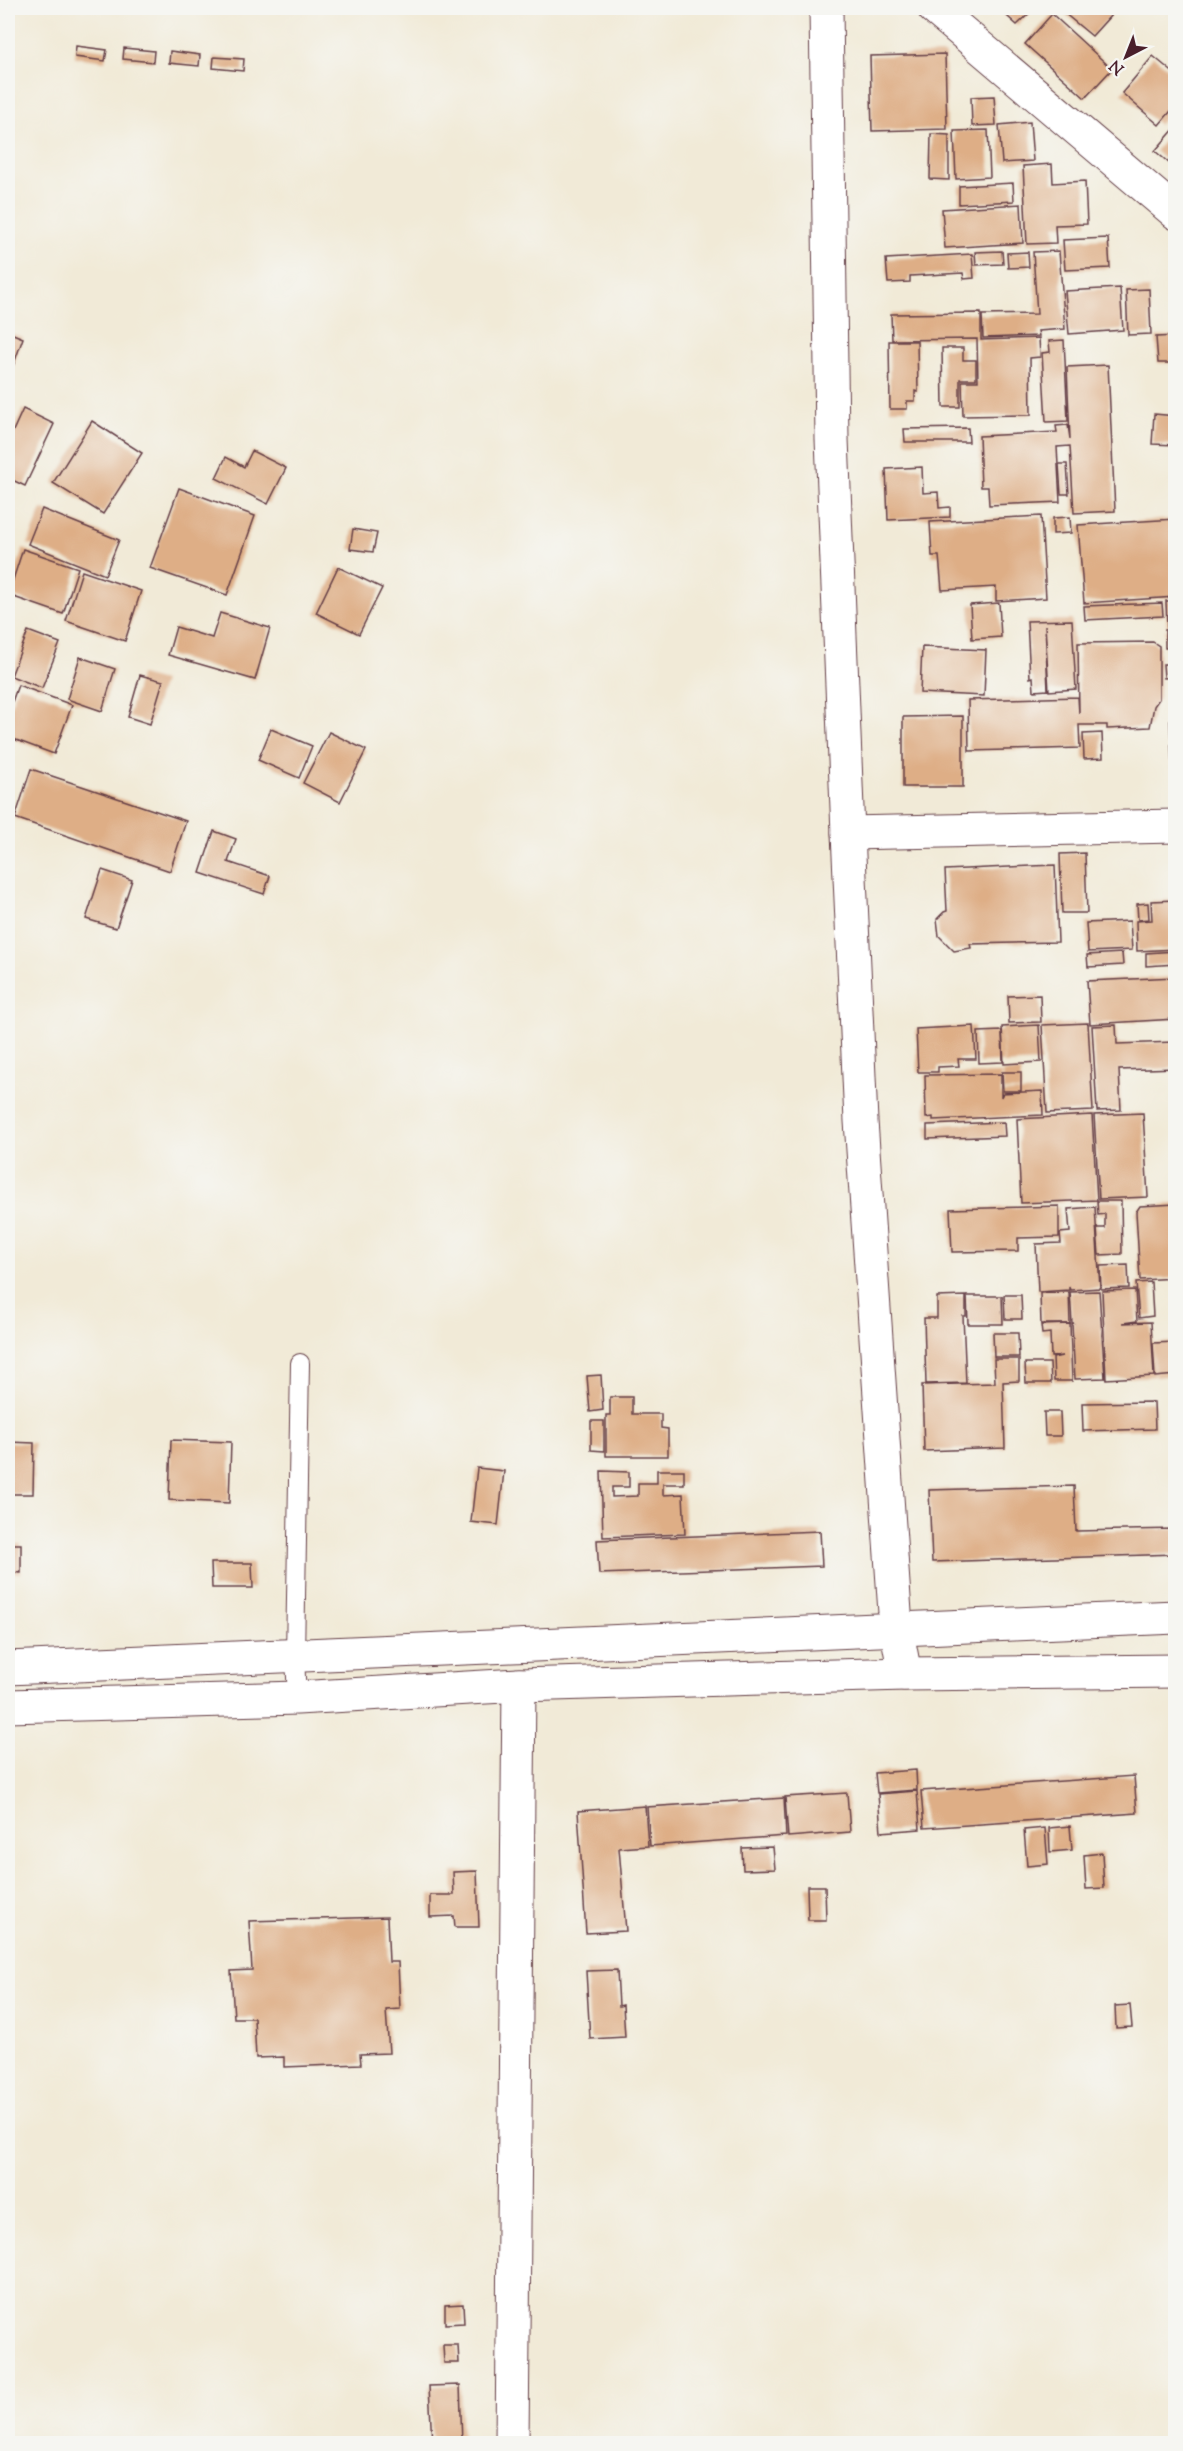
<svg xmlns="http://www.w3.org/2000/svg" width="1183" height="2451" font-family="'Sorts Mill Goudy',serif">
<rect width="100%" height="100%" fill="#f6f6f2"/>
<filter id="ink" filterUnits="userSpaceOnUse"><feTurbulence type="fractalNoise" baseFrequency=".0167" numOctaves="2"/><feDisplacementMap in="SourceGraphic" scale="12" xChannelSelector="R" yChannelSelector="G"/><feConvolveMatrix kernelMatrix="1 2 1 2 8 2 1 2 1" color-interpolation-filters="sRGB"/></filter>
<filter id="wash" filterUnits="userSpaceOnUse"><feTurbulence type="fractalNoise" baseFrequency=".008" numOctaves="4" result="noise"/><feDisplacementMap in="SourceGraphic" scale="24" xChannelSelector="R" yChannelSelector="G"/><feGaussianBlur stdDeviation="1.35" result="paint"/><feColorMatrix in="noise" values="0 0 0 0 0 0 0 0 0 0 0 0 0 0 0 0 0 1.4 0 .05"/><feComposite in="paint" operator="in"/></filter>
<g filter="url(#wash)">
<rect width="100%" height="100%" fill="#f1ead7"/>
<g id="blocks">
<g fill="#deae86">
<polygon points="998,8 1035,8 1017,25"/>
<polygon points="1058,8 1102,8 1111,15 1092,36"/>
<polygon points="1052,14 1112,69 1085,98 1025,44"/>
<polygon points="76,46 107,50 105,61 75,57"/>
<polygon points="124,48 154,51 153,62 123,59"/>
<polygon points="170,51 200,55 199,66 169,63"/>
<polygon points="945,54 947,129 872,131 870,56"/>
<polygon points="1153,56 1176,75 1176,105 1159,125 1122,93"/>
<polygon points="214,57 244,59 243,71 213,68"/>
<polygon points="994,96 996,125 972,126 971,97"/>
<polygon points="1030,122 1033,161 1002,163 999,125"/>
<polygon points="1176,127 1176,169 1155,151"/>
<polygon points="988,130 990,177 956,179 954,131"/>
<polygon points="931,134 949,135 949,180 930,179"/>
<polygon points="1052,164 1053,183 1085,181 1087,224 1055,225 1056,243 1027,244 1023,166"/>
<polygon points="1013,183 1014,201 959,204 959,186"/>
<polygon points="1021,204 1023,243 945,248 942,209"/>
<polygon points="1108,238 1110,268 1065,270 1063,240"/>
<polygon points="1002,251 1003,264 976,265 975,252"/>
<polygon points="1059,251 1065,329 1038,331 1039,336 983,338 982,315 1037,314 1033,252"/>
<polygon points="1028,252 1029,267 1008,268 1007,253"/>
<polygon points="972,254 974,278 964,279 963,273 910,276 910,282 888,283 886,259"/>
<polygon points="1120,288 1123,330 1069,334 1065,291"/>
<polygon points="1149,289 1151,334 1128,335 1126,290"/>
<polygon points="981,313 981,340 1039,338 1040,357 1030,358 1031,415 963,416 962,381 978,381 977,339 892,340 891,314"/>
<polygon points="8,332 23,338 12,369 8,368"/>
<polygon points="1176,336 1176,363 1158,363 1156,337"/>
<polygon points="1064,340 1068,421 1046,422 1042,353 1050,352 1049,341"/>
<polygon points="889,341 917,341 918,392 915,391 915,401 907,401 907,409 890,409"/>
<polygon points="942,348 963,348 963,360 976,360 976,379 960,379 960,407 943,407"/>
<polygon points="1108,365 1115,511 1074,513 1070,446 1057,447 1060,502 989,505 988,487 981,487 979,436 1057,432 1056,426 1068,425 1070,439 1067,367"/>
<polygon points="23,409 54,424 25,486 8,478 8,442"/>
<polygon points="1154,414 1176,416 1176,445 1152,444"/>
<polygon points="92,421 142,453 103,514 53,483"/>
<polygon points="968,428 969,442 905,442 904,429"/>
<polygon points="252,451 286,468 268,504 216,478 226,457 244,467"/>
<polygon points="1059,464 1067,464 1069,494 1061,494"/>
<polygon points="922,467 923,493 938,492 939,508 950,507 950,517 888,520 886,469"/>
<polygon points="179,488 255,516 227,595 150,568"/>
<polygon points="42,509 119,540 105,575 28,544"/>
<polygon points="1041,516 1046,598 996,601 996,587 942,590 939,556 932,556 930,522"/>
<polygon points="1070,517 1071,533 1053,534 1053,518"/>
<polygon points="1176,519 1176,597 1084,603 1078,525"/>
<polygon points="353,529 377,533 373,552 350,549"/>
<polygon points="23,549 78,568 63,614 8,595"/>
<polygon points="338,567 382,588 359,634 316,613"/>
<polygon points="82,571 141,591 125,641 66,621"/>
<polygon points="1166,601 1176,601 1176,626 1167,627"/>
<polygon points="999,603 1001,637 972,639 970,605"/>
<polygon points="1162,603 1163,616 1085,620 1084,606"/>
<polygon points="220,613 270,628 255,680 168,655 176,627 212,638"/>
<polygon points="1072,620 1076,689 1049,691 1045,625 1048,690 1034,691 1033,677 1030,678 1027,621"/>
<polygon points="1176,629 1176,648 1165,648 1165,630"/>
<polygon points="28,631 60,643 42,688 11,676"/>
<polygon points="1153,642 1159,646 1159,699 1154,706 1150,727 1107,729 1107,725 1079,725 1080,748 969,751 968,700 1078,697 1079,714 1078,643"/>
<polygon points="922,647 986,650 984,696 920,693"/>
<polygon points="80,657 115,669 102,711 67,699"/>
<polygon points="1163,664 1175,664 1176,677 1164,678"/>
<polygon points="140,675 163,681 150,724 128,717"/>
<polygon points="18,685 72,705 54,754 8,737 8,713"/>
<polygon points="963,716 963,787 903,787 903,717"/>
<polygon points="1170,721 1176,721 1176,769 1172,769"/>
<polygon points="271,729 312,746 299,778 258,760"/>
<polygon points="329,732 366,750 340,802 303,783"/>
<polygon points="1102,733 1103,758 1084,759 1083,734"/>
<polygon points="31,769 186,821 170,871 15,818"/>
<polygon points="214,831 236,839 228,862 270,876 264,894 200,873"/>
<polygon points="1085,853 1087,913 1062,913 1060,854"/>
<polygon points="1055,865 1058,942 970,944 971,948 954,951 939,936 937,919 944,912 947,911 945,870"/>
<polygon points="102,870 132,880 116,928 86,919"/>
<polygon points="1176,900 1176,949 1137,951 1136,921 1152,920 1151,901"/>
<polygon points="1148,903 1149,919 1138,920 1137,904"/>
<polygon points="1130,921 1132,950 1088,952 1086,923"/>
<polygon points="1176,951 1176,964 1146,966 1146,953"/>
<polygon points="1122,953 1123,965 1088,967 1087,955"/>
<polygon points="1176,977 1176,1019 1090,1024 1087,981"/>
<polygon points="1040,995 1041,1022 1009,1023 1008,996"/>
<polygon points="1088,1023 1093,1111 1047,1113 1042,1025"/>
<polygon points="1039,1025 1041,1062 1004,1064 1002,1027"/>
<polygon points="1116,1025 1117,1044 1175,1042 1176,1068 1119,1070 1121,1110 1097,1111 1092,1026"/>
<polygon points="974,1026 976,1059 958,1059 959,1066 938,1067 938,1072 918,1072 916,1029"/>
<polygon points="1002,1031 1003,1062 979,1063 978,1032"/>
<polygon points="1002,1072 1021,1072 1021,1091 1003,1091"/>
<polygon points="1001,1074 1001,1097 1003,1093 1042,1091 1043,1115 933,1120 933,1117 926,1118 925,1075"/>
<polygon points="1143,1113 1148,1197 1099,1199 1094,1115"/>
<polygon points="1092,1115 1097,1200 1021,1203 1017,1119"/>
<polygon points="1004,1122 1005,1136 927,1139 927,1125"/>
<polygon points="1097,1201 1121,1201 1122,1254 1099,1255 1097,1228 1105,1228 1105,1214 1098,1215"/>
<polygon points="1176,1204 1176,1278 1140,1280 1136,1212 1140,1206"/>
<polygon points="1059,1206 1059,1237 1018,1238 1018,1251 952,1252 950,1209"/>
<polygon points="1095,1207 1100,1288 1070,1290 1069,1287 1069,1290 1038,1292 1036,1244 1061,1243 1060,1233 1070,1232 1068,1209"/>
<polygon points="1128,1265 1129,1288 1101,1289 1100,1266"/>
<polygon points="1151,1282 1153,1316 1139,1318 1136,1283"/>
<polygon points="1135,1290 1137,1321 1123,1323 1151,1322 1154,1376 1106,1379 1102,1291"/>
<polygon points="1099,1291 1105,1378 1075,1379 1072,1324 1074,1323 1072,1323 1070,1292"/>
<polygon points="1069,1292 1070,1324 1041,1324 1040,1293"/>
<polygon points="1004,1295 1021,1295 1022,1319 1005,1319"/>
<polygon points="966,1296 966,1316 963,1316 966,1383 926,1384 924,1318 937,1318 937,1297"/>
<polygon points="967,1296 1002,1296 1003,1324 968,1324"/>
<polygon points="1070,1324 1072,1381 1054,1381 1053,1358 1062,1356 1051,1357 1050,1333 1042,1334 1041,1325"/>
<polygon points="993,1333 1018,1333 1019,1357 994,1357"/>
<polygon points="1176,1342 1176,1375 1155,1377 1153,1343"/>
<polygon points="994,1359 1019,1359 1019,1381 1003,1382 1005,1448 924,1451 922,1385 995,1383"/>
<polygon points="1025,1363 1050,1363 1051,1383 1026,1383"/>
<polygon points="601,1375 603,1410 590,1412 587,1376"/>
<polygon points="610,1397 632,1397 632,1414 661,1414 661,1428 668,1429 668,1456 606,1456 606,1415 610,1415"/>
<polygon points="1154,1402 1155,1429 1083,1431 1082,1403"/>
<polygon points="1044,1412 1060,1412 1061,1436 1045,1436"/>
<polygon points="591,1421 604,1421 604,1451 591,1450"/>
<polygon points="171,1440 231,1442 229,1503 169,1500"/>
<polygon points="8,1442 34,1443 33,1494 8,1494"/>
<polygon points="477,1468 504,1471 498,1525 471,1522"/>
<polygon points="657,1470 684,1470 684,1484 663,1484 663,1495 683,1494 685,1534 603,1537 601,1471 629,1472 629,1487 612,1487 612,1497 638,1496 638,1483 657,1483"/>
<polygon points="1074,1486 1076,1531 1176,1529 1176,1554 932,1562 929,1490"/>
<polygon points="820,1531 822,1566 599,1574 597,1540"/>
<polygon points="8,1544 21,1544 21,1573 8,1572"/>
<polygon points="211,1563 252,1563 253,1588 212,1588"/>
<polygon points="916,1770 917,1790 877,1793 875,1773"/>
<polygon points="1134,1776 1137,1813 924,1828 921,1791"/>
<polygon points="917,1791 920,1829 881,1832 878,1794"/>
<polygon points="847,1793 850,1832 788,1837 785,1797"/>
<polygon points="784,1798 786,1836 650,1846 647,1807"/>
<polygon points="645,1806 648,1846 619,1848 626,1931 586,1933 578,1811"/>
<polygon points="1070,1826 1072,1850 1050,1852 1049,1828"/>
<polygon points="1045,1828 1048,1864 1027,1866 1024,1830"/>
<polygon points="773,1847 775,1869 743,1870 742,1848"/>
<polygon points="1102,1853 1104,1888 1086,1889 1084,1855"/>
<polygon points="477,1871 479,1927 455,1927 454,1916 430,1917 430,1895 454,1895 453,1872"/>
<polygon points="807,1886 825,1886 826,1920 808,1920"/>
<polygon points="387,1917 389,1962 398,1962 400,2009 386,2010 389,2053 360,2054 361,2064 284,2067 284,2057 256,2058 254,2018 234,2018 231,1971 252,1970 249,1921"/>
<polygon points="617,1970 619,2006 623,2005 625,2037 590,2039 586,1971"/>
<polygon points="1130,2005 1132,2027 1116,2028 1115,2006"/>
<polygon points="463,2304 464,2323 445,2324 445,2305"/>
<polygon points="443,2345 458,2345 459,2363 444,2363"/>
<polygon points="460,2385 462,2444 432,2444 429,2386"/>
</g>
</g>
</g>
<g filter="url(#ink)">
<use href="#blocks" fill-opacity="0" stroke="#633d45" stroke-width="1.5"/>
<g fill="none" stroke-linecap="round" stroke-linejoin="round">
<g stroke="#633d45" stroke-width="20">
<polyline id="service" points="297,1698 295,1657 300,1363"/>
</g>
<g stroke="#633d45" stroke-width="35">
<g id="minor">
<polyline points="826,8 832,439 848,833 861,1121 896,1627 905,1674"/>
<polyline points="934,8 1176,213"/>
<polyline points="848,833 1176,826"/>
<polyline points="512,2444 519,1685"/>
</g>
</g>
<g stroke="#633d45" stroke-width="35">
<g id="primary">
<path d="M8,1668C397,1653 786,1631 1176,1617"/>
<polyline points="8,1706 297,1698 519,1685 905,1674 1176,1671"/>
</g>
</g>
<use href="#service" stroke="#fff" stroke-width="18"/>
<use href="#minor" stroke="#fff" stroke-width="33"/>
<use href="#primary" stroke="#fff" stroke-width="33"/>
</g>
</g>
<rect width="1183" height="2451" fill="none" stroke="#f6f6f2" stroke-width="30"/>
<g transform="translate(1126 57) rotate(222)" stroke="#f6f6f2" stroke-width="4.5" paint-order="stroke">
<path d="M0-4.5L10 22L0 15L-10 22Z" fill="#4a1f2b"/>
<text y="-9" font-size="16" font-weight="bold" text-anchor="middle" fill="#4a1f2b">N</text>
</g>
</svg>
